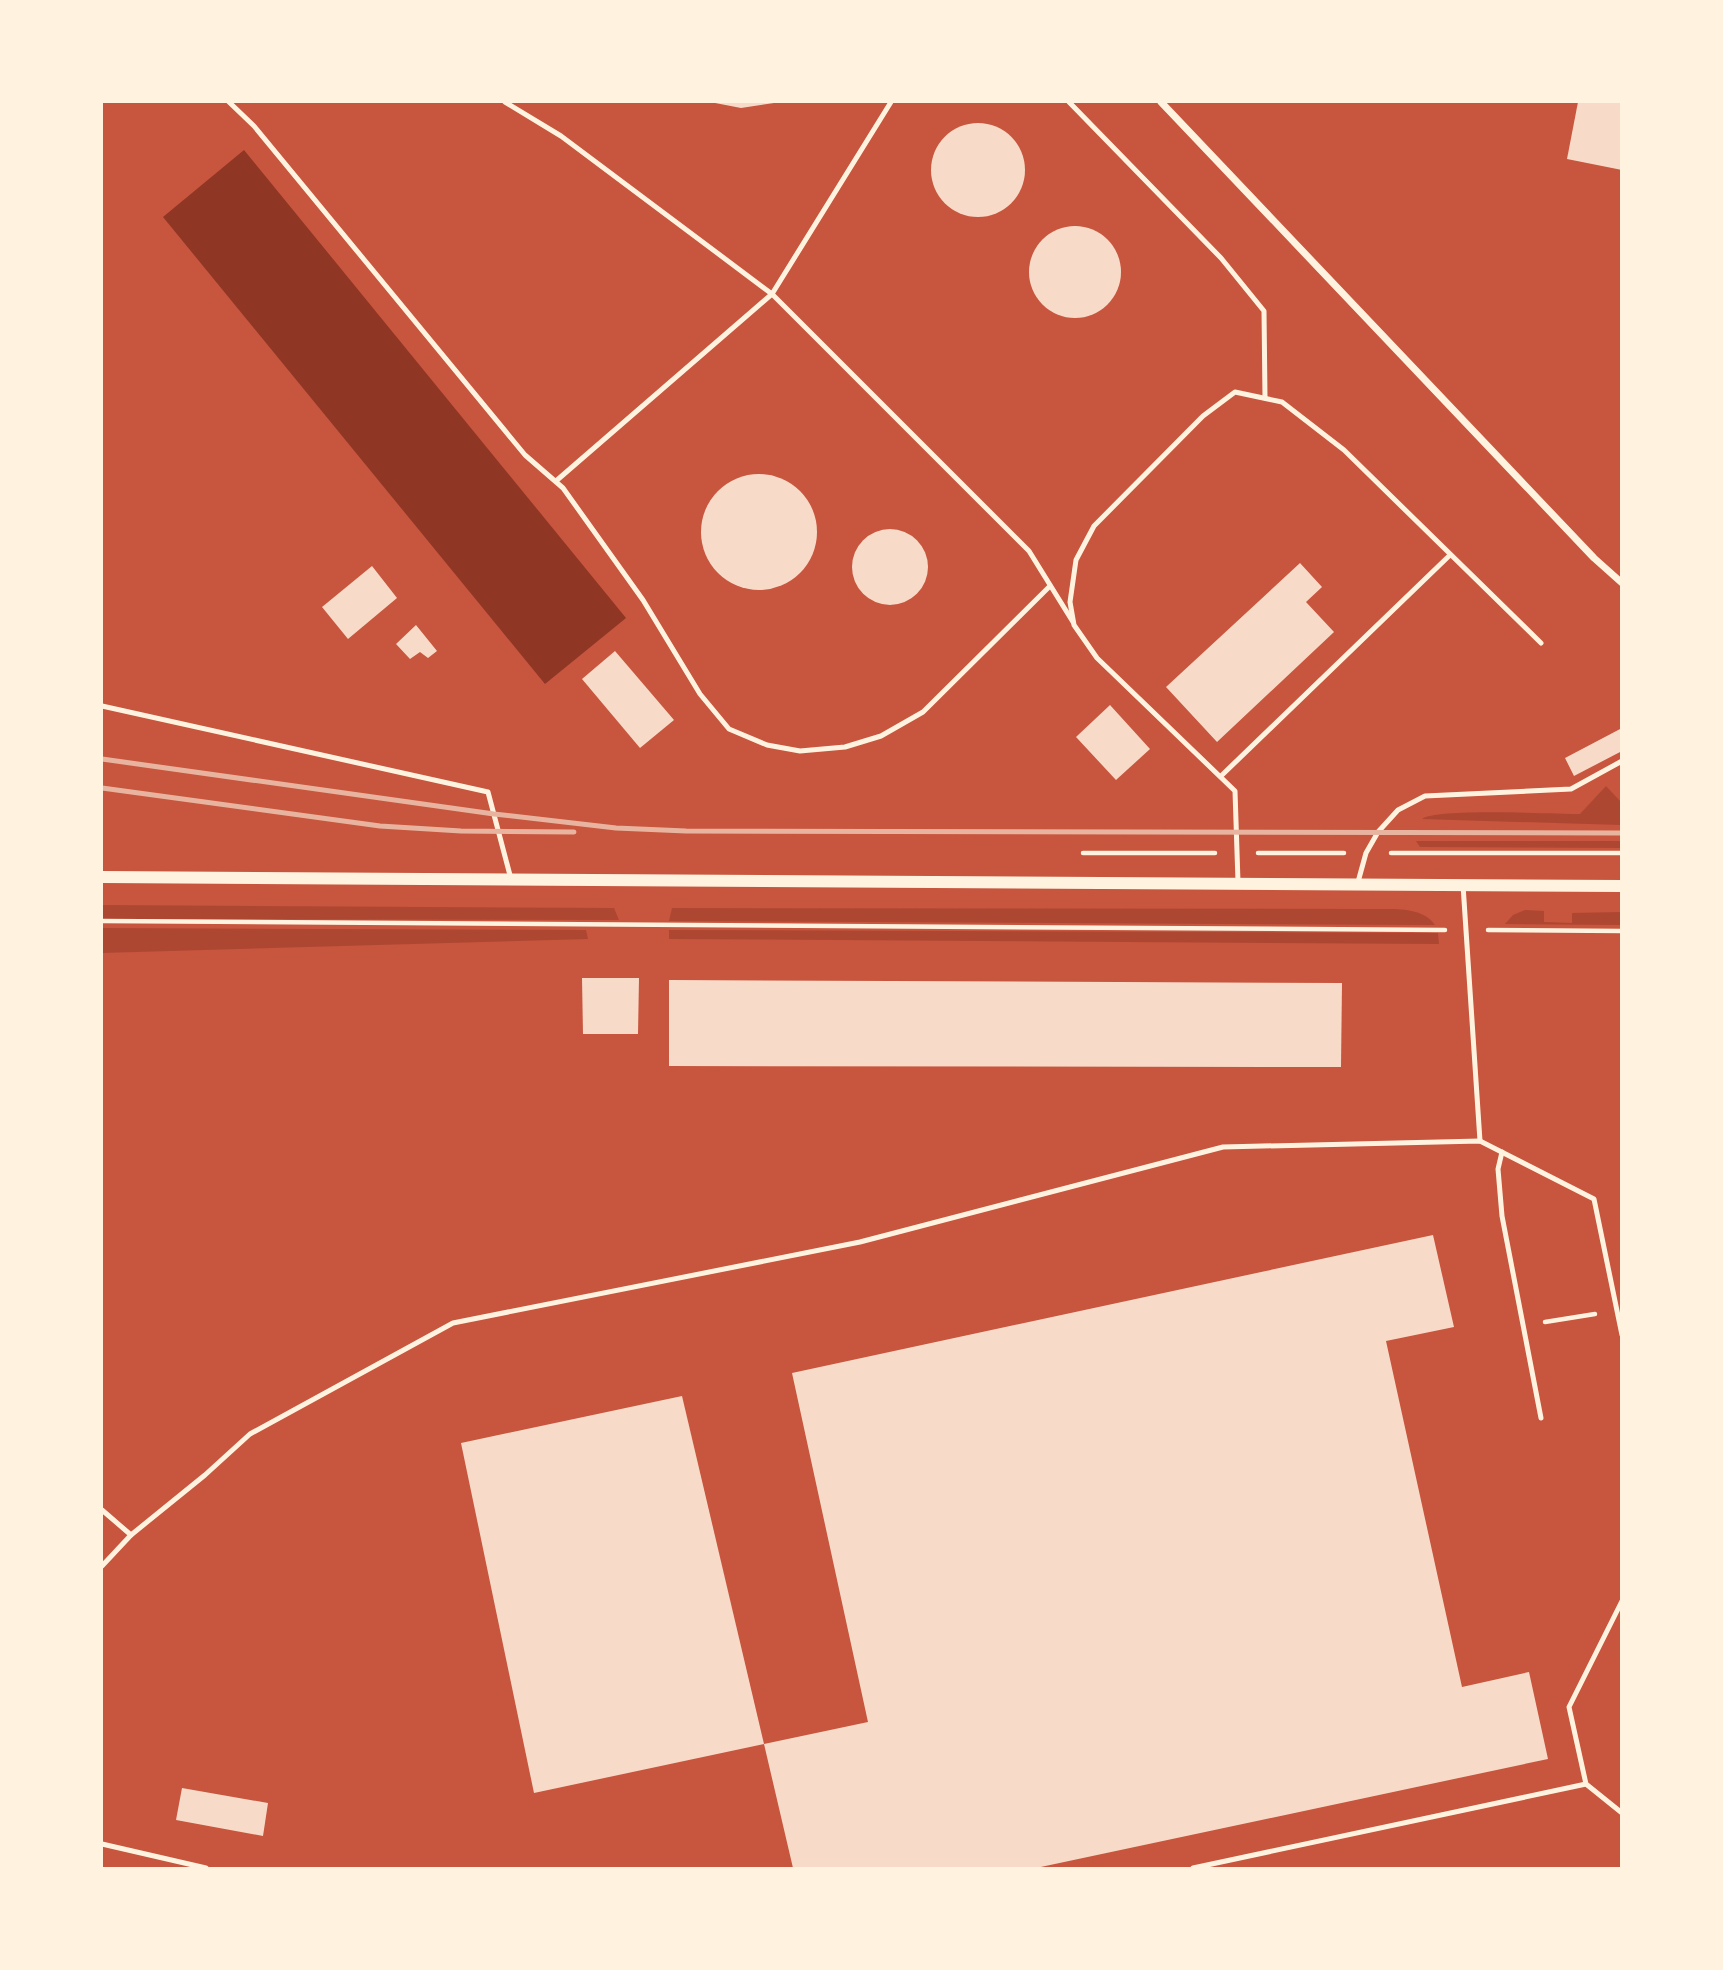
<svg xmlns="http://www.w3.org/2000/svg" width="1723" height="1970" font-family="Jost,sans-serif">
<rect width="100%" height="100%" fill="#c8553d"/>
<g fill="#ae4732">
<path d="M1606,786L1620,801H1621V825L1422,819C1437,808 1554,814 1580,814Z"/>
<polygon points="1416,841 1621,841 1622,848 1420,847"/>
<polygon points="102,905 614,908 619,920 102,919"/>
<path d="M672,908L1363,909C1385,910 1421,904 1435,925L669,921Z"/>
<polygon points="1525,910 1544,911 1544,922 1572,923 1572,913 1621,912 1621,925 1505,924 1513,915"/>
<polygon points="102,928 586,930 588,939 102,953"/>
<polygon points="669,930 1438,933 1439,944 669,939"/>
</g>
<polygon fill="#8f3625" points="244,150 626,618 545,684 163,217"/>
<g fill="#f7dbc8">
<polygon points="710,102 774,102 774,103 741,108"/>
<polygon points="1578,102 1622,102 1622,170 1567,159"/>
<circle cx="978" cy="170" r="47"/>
<circle cx="1075" cy="272" r="46"/>
<circle cx="759" cy="532" r="58"/>
<circle cx="890" cy="567" r="38"/>
<polygon points="1300,563 1322,587 1306,602 1334,632 1217,742 1166,687"/>
<polygon points="372,566 397,598 348,639 322,607"/>
<polygon points="416,625 437,651 428,658 420,652 410,659 396,644"/>
<polygon points="615,651 674,720 640,748 582,679"/>
<polygon points="1110,705 1150,749 1116,780 1076,737"/>
<polygon points="1622,728 1622,751 1574,776 1565,758"/>
<polygon points="582,978 639,978 638,1034 583,1034"/>
<polygon points="669,980 1342,983 1341,1067 669,1066"/>
<polygon points="1433,1235 1454,1327 1386,1341 1462,1687 1529,1672 1548,1759 1036,1868 793,1868 764,1744 868,1722 792,1373"/>
<polygon points="682,1396 764,1744 534,1793 461,1443"/>
<polygon points="182,1788 268,1803 263,1836 176,1820"/>
</g>
<g fill="none" stroke-linecap="round" stroke-linejoin="round">
<g stroke="#fff3e0" stroke-width="4.5">
<polyline points="1083,853 1215,853"/>
<polyline points="1258,853 1344,853"/>
<polyline points="1391,853 1622,853"/>
<polyline points="102,921 1445,930"/>
<polyline points="1488,930 1622,931"/>
<polyline points="1545,1322 1595,1314"/>
</g>
<g stroke="#fff3e0" stroke-width="5">
<polyline points="229,102 254,126 525,455 563,488 643,600 700,694 729,729 767,745 800,751 845,747 881,736 923,712 1050,586"/>
<polyline points="505,102 561,136 772,294 1029,551 1073,622"/>
<polyline points="1069,102 1221,258 1264,311 1265,398"/>
<polyline points="556,481 772,294 891,102"/>
<polyline points="102,706 488,792 511,879"/>
<polyline points="1221,776 1450,555"/>
<polyline points="1238,882 1235,791 1097,658 1074,625 1070,602 1076,560 1094,526 1203,416 1235,392 1282,402 1344,450 1541,643"/>
<polyline points="1358,882 1366,853 1378,832 1398,810 1425,796 1571,789 1622,761"/>
<polyline points="1463,885 1480,1141"/>
<polyline points="1502,1152 1498,1169 1502,1216 1541,1418"/>
<polyline points="102,1510 131,1535 102,1566"/>
<polyline points="131,1535 205,1475 250,1434 453,1323 860,1242 1223,1147 1480,1141 1594,1199 1622,1335"/>
<polyline points="1622,1601 1569,1707 1586,1784 1622,1813"/>
<polyline points="102,1844 206,1868"/>
<polyline points="1193,1868 1586,1784"/>
</g>
<polyline stroke="#fff3e0" stroke-width="7" points="1161,102 1594,558 1622,583"/>
<polyline stroke="#fff3e0" stroke-width="12" points="102,877 1622,886"/>
<g stroke="#e9b49f" stroke-width="5">
<polyline points="102,759 494,814 616,828 686,831 1622,833"/>
<polyline points="102,788 380,826 461,831 574,832"/>
</g>
</g>
<rect width="1723" height="1970" fill="none" stroke="#fff3e0" stroke-width="206"/>
</svg>
